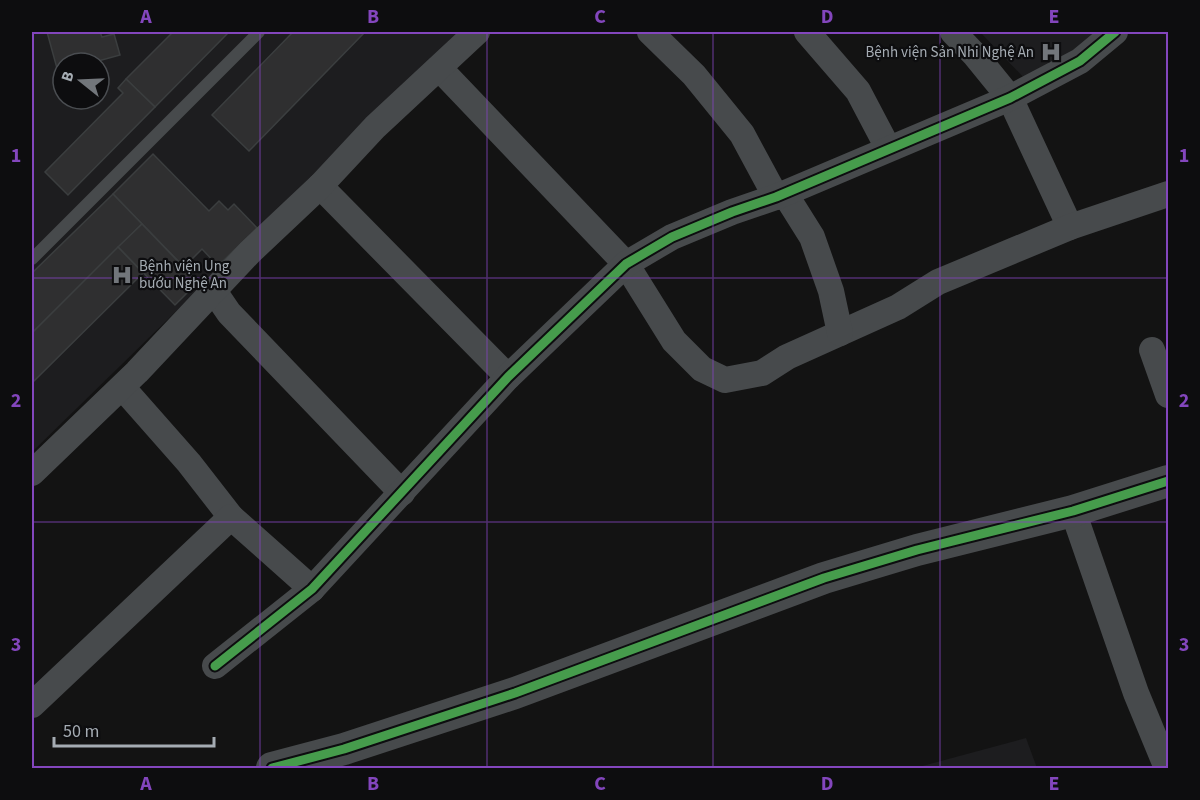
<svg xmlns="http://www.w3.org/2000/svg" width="1200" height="800" font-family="'Source Sans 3',sans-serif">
<rect width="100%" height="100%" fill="#131313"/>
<g fill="#1d1d1f" fill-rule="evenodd">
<path d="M32,32H462L32,452ZM63,63H99V99H63Z"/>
<polygon points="980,32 1126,32 1026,80"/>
<polygon points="1026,738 1037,768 915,768"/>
</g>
<g fill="#2f2f30" stroke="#3b3e3f" stroke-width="1.5">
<polygon points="47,32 100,32 102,37 114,34 120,55 91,63 63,63 63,71 58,72"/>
<polygon points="173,32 228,33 155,107 126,79"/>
<polygon points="293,32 365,32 249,151 212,115"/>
<polygon points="126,79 155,107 68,195 45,172 123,93 118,88"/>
<polygon points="153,154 209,211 219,201 228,210 234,204 257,228 218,266 202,249 184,267 113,194"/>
<polygon points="113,194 142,224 32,333 32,273"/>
<polygon points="142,224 198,282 175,305 118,247"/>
<polygon points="118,247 143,273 32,383 32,333"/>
</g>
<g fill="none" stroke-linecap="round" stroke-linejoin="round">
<polyline stroke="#474a4c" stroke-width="12" points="32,259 259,32"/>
<g stroke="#474a4c" stroke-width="26">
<polyline points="650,32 694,75 742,134 776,197"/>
<polyline points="807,32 858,91 888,148"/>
<polyline points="953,32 975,55 1010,98 1070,227"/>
<polyline points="439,68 626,264 674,341 702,369 725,380 762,373 787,357 898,307 938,282 1070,227 1168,194"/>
<polyline points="320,186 508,377"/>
<polyline points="785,194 812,237 831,291 840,333"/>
<polyline points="214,291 229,313 402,493"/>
<polyline points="1152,350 1168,395"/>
<polyline points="122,387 189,463 231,517"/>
<polyline points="32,473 137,372 250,252 320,186 375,127 477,32"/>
<polyline points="1073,511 1136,693 1167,768"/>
<polyline points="215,666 312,589 508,377 626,264 672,237 732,212 776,197 1010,98 1080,61 1115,32"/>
<polyline points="32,705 231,517 312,589"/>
</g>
<polyline stroke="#474a4c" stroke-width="32" points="272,768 344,749 515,693 824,578 917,550 1073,511 1168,481"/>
<g stroke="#0d0d0f" stroke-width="13">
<g id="cycleway">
<polyline points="215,666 312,589 508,377 626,264 672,237 732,212 776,197 1010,98 1080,61 1115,32"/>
<polyline points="272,768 344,749 515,693 824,578 917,550 1073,511 1168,481"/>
</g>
</g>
<use href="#cycleway" stroke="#469c4c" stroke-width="9"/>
</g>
<path fill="none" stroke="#8346bd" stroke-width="1.5" stroke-opacity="0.55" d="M260,32V768M487,32V768M713,32V768M940,32V768M32,278H1168M32,522H1168"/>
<defs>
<g id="hospital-bare" transform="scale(1.62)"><path d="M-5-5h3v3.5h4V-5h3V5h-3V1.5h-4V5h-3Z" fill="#72767b" stroke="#0d0d0f" stroke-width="2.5" paint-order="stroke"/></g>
</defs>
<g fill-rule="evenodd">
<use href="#hospital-bare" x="1051" y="52"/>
<use href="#hospital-bare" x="122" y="275"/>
</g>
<g text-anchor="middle" stroke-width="4.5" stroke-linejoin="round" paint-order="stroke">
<g font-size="15" fill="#a5acb3" stroke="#0d0d0f" text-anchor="end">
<text x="1034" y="57">Bệnh viện Sản Nhi Nghệ An</text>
<text x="139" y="271" text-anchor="start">Bệnh viện Ung<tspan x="139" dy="17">bướu Nghệ An</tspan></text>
</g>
</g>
<rect width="1200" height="800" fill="none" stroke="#0d0d0f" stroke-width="66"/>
<g transform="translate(81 81) rotate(288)"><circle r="28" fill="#0d0d0f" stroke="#4a4d51" stroke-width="1.5"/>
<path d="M0-4.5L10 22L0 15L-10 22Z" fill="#72767b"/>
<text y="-9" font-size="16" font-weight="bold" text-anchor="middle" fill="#a5acb3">B</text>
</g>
<path d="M54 737v9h160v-9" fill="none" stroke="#a5acb3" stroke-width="3"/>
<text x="63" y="737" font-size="18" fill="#a5acb3" stroke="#0d0d0f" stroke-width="4.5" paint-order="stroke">50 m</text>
<rect x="33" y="33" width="1134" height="734" fill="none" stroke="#8346bd" stroke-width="2"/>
<g font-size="20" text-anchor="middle" font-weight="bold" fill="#8346bd">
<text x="146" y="23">A</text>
<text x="373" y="23">B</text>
<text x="600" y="23">C</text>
<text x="827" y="23">D</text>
<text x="1054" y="23">E</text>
<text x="16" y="162">1</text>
<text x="1184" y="162">1</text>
<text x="16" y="407">2</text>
<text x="1184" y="407">2</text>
<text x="16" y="651">3</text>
<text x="1184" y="651">3</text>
<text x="146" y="790">A</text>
<text x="373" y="790">B</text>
<text x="600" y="790">C</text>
<text x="827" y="790">D</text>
<text x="1054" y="790">E</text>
</g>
</svg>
